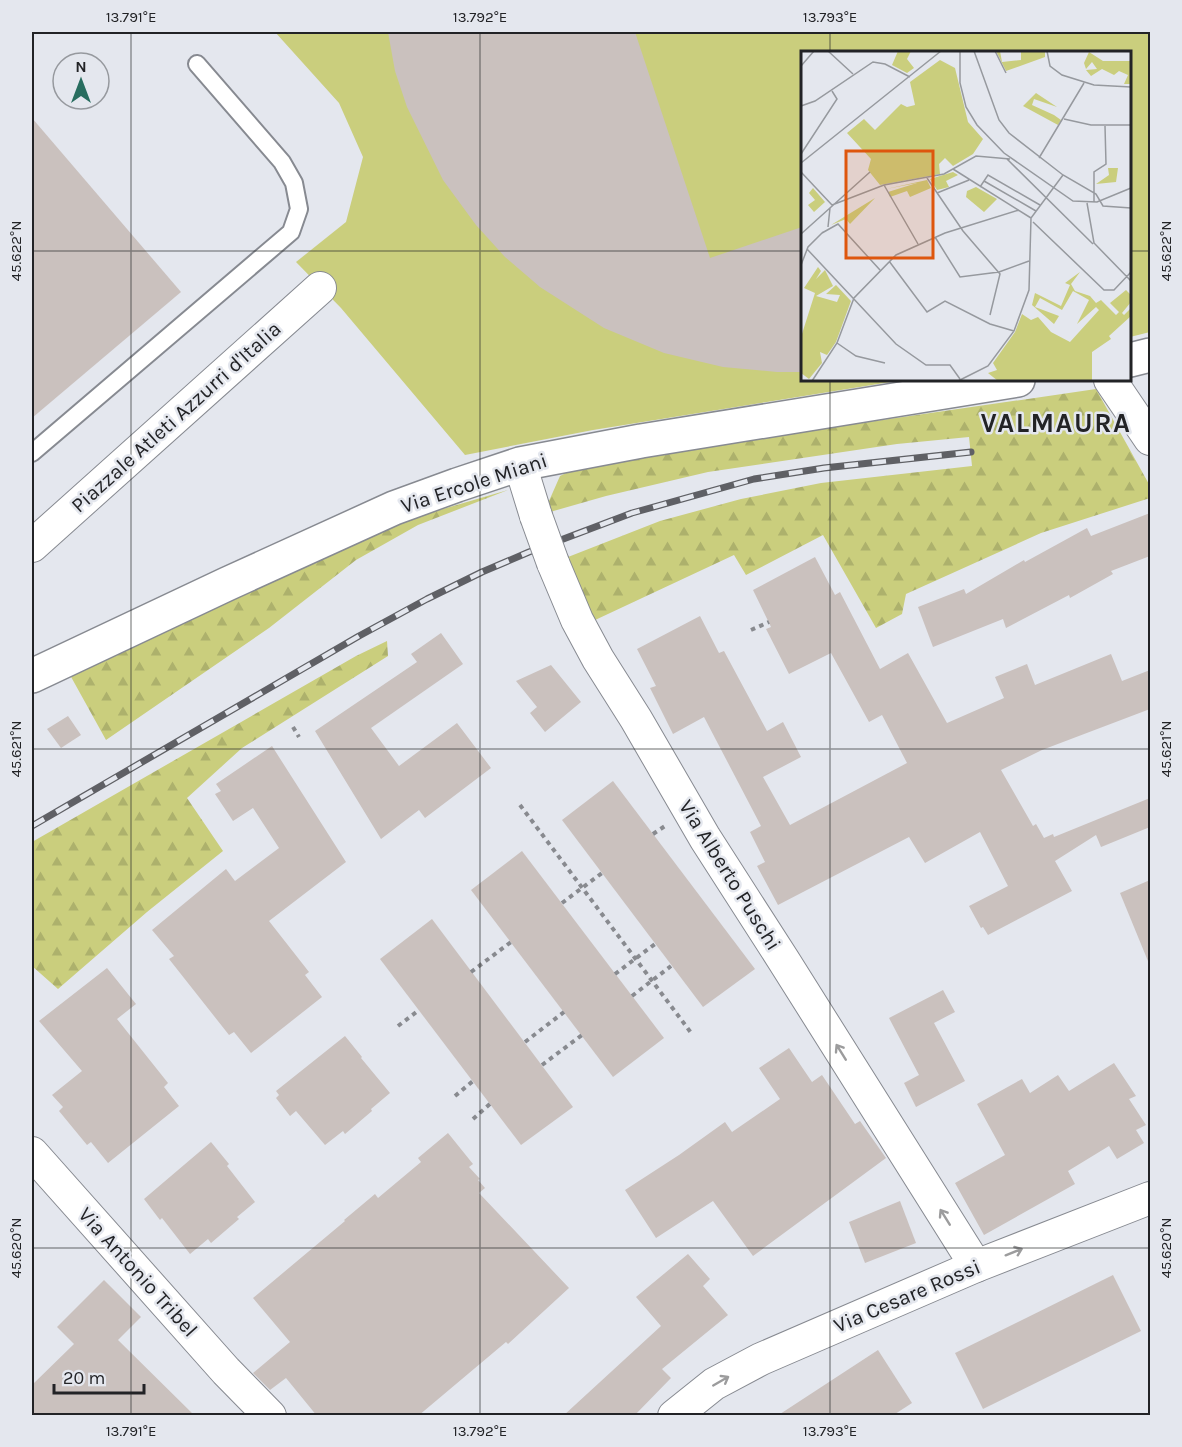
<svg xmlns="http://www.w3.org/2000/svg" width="1182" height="1447" font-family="Karla,sans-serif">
<defs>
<pattern id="forest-firs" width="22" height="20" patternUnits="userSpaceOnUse" patternTransform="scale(1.5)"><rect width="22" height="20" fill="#cace7d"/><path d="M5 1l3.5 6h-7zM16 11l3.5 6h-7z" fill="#adb16c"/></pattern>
</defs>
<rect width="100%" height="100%" fill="#e4e7ee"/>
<polygon fill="#cace7d" points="275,32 1150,32 1150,332 1130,337 1130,52 802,52 802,380 903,380 593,430 465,455 341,308 296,262 346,222 363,157 339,103"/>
<g fill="url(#forest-firs)">
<polygon points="1096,389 1150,486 1150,498 1041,533 906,594 902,614 876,628 823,535 746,575 734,555 593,621 568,557 660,521 741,499 821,483 972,466 969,437 897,444 708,472 606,496 550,512 549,501 560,476 576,468 718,444"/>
<polygon points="508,490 418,525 356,560 269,628 106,740 70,675 355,543 419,516"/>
<polygon points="387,641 388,656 242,748 187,798 223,851 147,912 58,989 32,966 32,842 356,656"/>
</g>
<g fill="#cac1be">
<polygon points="388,32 635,32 710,258 802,227 802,372 777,372 723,367 664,353 604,328 540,287 505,257 476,225 443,180 407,107 395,71"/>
<polygon points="32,118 181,292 32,418"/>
<polygon points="1150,513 1150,556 1111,571 1113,574 1070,598 1069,595 1006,628 1003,619 933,647 918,607 964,589 966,594 1024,560 1025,562 1087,528 1091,536"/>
<polygon points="815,557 835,595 840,592 880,669 908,653 947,723 1004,698 995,677 1027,664 1035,685 1111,654 1122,681 1150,670 1150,709 1042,750 1001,770 1033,826 1036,824 1044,838 1053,834 1054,837 1150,798 1150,827 1101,847 1096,835 1055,861 1072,891 988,935 983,927 981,928 969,906 1008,886 980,832 925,863 909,837 778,905 757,866 765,862 750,832 761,826 704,717 673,734 650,688 656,686 637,649 700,616 719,653 724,651 767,731 783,722 801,757 763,777 790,825 907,763 882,715 869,722 831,653 789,674 766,629 771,627 753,590"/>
<polygon points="441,633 463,664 371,728 399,766 457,723 491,768 425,818 419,810 381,839 315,731 417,662 411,654"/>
<polygon points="551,665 581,702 545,732 530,713 537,707 516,681"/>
<polygon points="68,716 81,735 61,748 47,729"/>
<polygon points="272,746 346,862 269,921 309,972 305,975 322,997 251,1053 234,1032 229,1035 169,959 174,956 152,930 226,869 235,881 279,848 253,808 233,821 215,794 221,791 216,784"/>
<polygon points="613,781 755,969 703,1007 562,820"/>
<polygon points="522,851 664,1038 613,1077 471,890"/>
<polygon points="1150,880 1150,966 1120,893"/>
<polygon points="432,919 573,1107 521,1145 380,959"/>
<polygon points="107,968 136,1004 117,1019 168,1083 164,1087 179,1106 108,1163 91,1142 87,1145 59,1111 63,1107 52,1095 82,1071 39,1021"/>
<polygon points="943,990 955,1012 934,1023 965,1081 916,1107 904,1083 919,1075 889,1018"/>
<polygon points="345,1036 362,1057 361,1058 390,1093 371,1109 372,1111 345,1134 343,1131 325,1145 296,1111 290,1116 276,1098 279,1095 276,1091"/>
<polygon points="789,1048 812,1082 822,1075 855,1124 860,1121 886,1158 753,1256 713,1201 656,1238 625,1190 679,1155 725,1122 732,1132 780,1099 759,1068"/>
<polygon points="1114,1063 1136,1096 1129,1099 1146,1125 1136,1130 1144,1143 1117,1159 1109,1146 1068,1171 1075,1184 984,1235 955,1183 1005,1155 977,1104 1022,1079 1030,1093 1058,1075 1069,1091"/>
<polygon points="448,1133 473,1164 469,1167 480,1179 478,1180 485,1188 479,1193 569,1288 508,1344 506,1342 418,1416 317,1416 286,1378 270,1390 253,1373 290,1342 253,1298 345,1221 344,1220 375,1194 378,1198 421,1162 418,1158"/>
<polygon points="211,1142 229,1164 227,1166 255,1202 237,1217 239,1219 211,1243 208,1239 190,1254 162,1218 160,1220 144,1199"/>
<polygon points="900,1201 916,1243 865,1263 849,1222"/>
<polygon points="688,1254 710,1279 703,1286 728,1315 662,1369 671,1378 634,1416 563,1416 661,1326 636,1297"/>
<polygon points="1113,1275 1141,1331 983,1409 955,1353"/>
<polygon points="104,1280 141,1317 118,1340 195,1416 32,1416 32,1385 74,1344 57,1327"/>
<polygon points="878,1350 912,1403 892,1416 777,1416"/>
</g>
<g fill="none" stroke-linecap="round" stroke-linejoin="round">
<g stroke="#878a91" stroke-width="20">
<polyline id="service" points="32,453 291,232 299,209 294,183 282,162 197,64"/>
</g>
<g stroke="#878a91" stroke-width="34">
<g id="minor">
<polyline points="1110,380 1150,439"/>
<polyline points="520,464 536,516"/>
<polyline points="32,546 320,288"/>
<polyline points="553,563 577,620 598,659 636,719 705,838 784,961 976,1266"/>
<polyline points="32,1153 226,1371 270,1416"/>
<polyline points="674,1416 714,1384 761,1359 976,1266 1150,1198"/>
</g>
</g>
<g stroke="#878a91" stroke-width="36">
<g id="tertiary">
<polyline points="1130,360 1150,355"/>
<polyline points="32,676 227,584 394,508 457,485 520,464 641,441 1018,380"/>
</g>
</g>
<g stroke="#888a8f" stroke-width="4" stroke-dasharray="4.5 4.5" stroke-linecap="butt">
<polyline points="751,630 769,622"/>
<polyline points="293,727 299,737"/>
<polyline points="520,805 692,1034"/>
<polyline points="653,834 665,826"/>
<polyline points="562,903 602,873"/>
<polyline points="471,972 511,942"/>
<polyline points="615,974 655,944"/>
<polyline points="632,996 671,966"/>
<polyline points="398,1026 419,1010"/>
<polyline points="525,1042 564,1012"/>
<polyline points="542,1065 582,1035"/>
<polyline points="455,1096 473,1081"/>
<polyline points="473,1119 490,1104"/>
</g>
<use href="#service" stroke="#fff" stroke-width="16"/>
<use href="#minor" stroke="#fff" stroke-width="32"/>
<use href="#tertiary" stroke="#fff" stroke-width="33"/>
<g stroke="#5f6065" stroke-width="7">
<polyline id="rail" points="32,826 359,636 427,599 482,572 529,552 632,513 754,479 824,468 971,452"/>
</g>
<use href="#rail" stroke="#e4e7ee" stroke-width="4.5" stroke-dasharray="14" stroke-linecap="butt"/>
<g stroke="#878a91" stroke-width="34" stroke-linecap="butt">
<polyline id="minor-bridge" points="536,516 553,563"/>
</g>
<use href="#minor-bridge" stroke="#fff" stroke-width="32"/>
</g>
<defs><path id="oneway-shaft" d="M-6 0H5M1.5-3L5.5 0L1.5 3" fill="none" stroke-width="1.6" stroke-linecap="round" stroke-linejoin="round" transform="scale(1.5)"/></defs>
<g stroke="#9c9c9d">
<use href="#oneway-shaft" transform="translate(841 1052) rotate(-122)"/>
<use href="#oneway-shaft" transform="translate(945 1217) rotate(-122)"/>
<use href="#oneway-shaft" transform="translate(1014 1252) rotate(-22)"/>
<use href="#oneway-shaft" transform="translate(721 1381) rotate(-30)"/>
</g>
<path fill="none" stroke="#222326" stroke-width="1.5" stroke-opacity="0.45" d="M131,32V1416M480,32V1416M830,32V52M32,251H802M1130,251H1150M830,380V1416M32,749H1150M32,1248H1150"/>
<g text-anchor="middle" stroke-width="5" stroke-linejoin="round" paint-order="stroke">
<g font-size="21" fill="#222326" stroke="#e4e7ee">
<text transform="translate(176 417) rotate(-42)" y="7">Piazzale Atleti Azzurri d'Italia</text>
<text transform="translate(474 483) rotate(-18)" y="7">Via Ercole Miani</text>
<text transform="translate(730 875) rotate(58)" y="7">Via Alberto Puschi</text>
<text transform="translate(138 1272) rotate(48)" y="7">Via Antonio Tribel</text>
<text transform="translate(907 1296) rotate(-23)" y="7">Via Cesare Rossi</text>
</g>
<g font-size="27" font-weight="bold" letter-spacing="1.5" fill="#222326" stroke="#e4e7ee">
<text x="1056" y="432">VALMAURA</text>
</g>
</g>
<g transform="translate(801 51)">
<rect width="330" height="330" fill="#e4e7ee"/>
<path d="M288,1L302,10H330V33H323L327,24L318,20L313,24L301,18L290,25L285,19L296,18L291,11L285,18L283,12ZM139,9L154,17L167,71L182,88L172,103L152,115L144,107L138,113L139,123L79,134L67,119L70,108L46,82L63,68L74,79L100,53L106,56L114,54L109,31ZM175,136L196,148L183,161L165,146L166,140ZM12,137L24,151L13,161L7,154L14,149L8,142ZM17,216L20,220L15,228L24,219L32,235L15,245L36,251L39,244L25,243L35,234L50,250L35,291L26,304L19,301L21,312L8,328L0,322V286L14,242L3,237Z" fill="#cace7d"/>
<path d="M195,0H199L201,11L220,9V0H244V6L205,20ZM235,42L256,56L233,48L231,54L253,64L260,69L257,74L222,55ZM152,121L157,124L145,130L148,136L136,139L129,128ZM126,129L130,137L109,146L106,140L89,146L87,141L116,132L85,138ZM74,147L49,173L45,168L30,174ZM279,221L270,233L274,240L289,245L295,252L300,249L315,264L318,261L309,252L325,239L330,244V251L321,262L323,264L330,257V265L308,285L310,288L291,301V330H197L187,322L196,319L192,312L214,281L221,263L230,269L237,266L250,281L269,291L298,259L295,256L276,273L288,249L272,240L261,259L239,247L234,256L258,265L253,273L231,254L234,242L260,255L269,234L264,232Z" fill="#cace7d"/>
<path d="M97,0H110L106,8L113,17L106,22L91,14ZM307,117H317L315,131L295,133L308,124Z" fill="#cace7d"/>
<path fill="none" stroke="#96999e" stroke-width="1.5" d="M27,0L52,23M159,0V32L165,56L176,74L203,102L272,150L296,151L330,137M173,0L198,69L208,82L262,124L295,143L302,155L330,157M194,0L205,22M246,0L249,15L261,24L293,34L330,36M0,15L13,0M0,55L14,50L72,11L84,13L109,26M263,68L290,74H330M0,103L36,48L31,40M238,107L283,32M206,108L292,193M0,112L140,0M152,118L230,167M0,121L31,154M126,127L162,180L199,223L189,264M183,130L235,160M83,134L117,193M179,136L187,124L239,154M136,142L168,129M293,151V121L305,113L304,75M286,152L293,192L330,230M31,154L83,134L143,123L175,105L209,108M232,171L303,239H313L330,221M27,176L29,157M21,182L37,173L79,219M0,183L69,121M134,186L159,226L198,221L228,210M6,198L95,293L125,314H149L159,328M88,210L126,261L144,250L189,273L213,280M0,214L7,196L22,181M36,292L55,305L84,312M11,330L36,292L53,247L95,204L144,182L218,159M157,330L187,315L213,280L228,239L230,167L262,124"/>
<path fill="#de560d" fill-opacity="0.15" stroke="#de560d" stroke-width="3" d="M45,100H132V207H45Z"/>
<rect width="330" height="330" fill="none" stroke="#222326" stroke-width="3"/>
</g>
<rect width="1182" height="1447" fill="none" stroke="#e4e7ee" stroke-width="66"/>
<g transform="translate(81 81)"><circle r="28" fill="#e4e7ee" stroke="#96999e" stroke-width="1.5"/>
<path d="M0-4.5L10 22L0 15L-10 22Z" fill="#286d5f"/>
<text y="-9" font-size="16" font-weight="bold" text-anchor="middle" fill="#222326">N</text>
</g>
<path d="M54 1384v9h90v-9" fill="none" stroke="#222326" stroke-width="3"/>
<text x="63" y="1384" font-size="18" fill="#222326" stroke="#e4e7ee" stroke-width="4.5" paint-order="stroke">20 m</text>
<rect x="33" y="33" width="1116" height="1381" fill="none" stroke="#222326" stroke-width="2"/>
<g font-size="15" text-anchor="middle" fill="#222326">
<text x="131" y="22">13.791°E</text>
<text x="480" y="22">13.792°E</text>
<text x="830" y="22">13.793°E</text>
<text transform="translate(16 251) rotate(-90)" y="5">45.622°N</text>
<text transform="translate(1166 251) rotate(-90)" y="5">45.622°N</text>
<text transform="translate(16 749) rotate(-90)" y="5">45.621°N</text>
<text transform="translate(1166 749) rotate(-90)" y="5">45.621°N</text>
<text transform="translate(16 1248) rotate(-90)" y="5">45.620°N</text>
<text transform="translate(1166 1248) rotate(-90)" y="5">45.620°N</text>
<text x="131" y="1436">13.791°E</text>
<text x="480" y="1436">13.792°E</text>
<text x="830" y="1436">13.793°E</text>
</g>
</svg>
